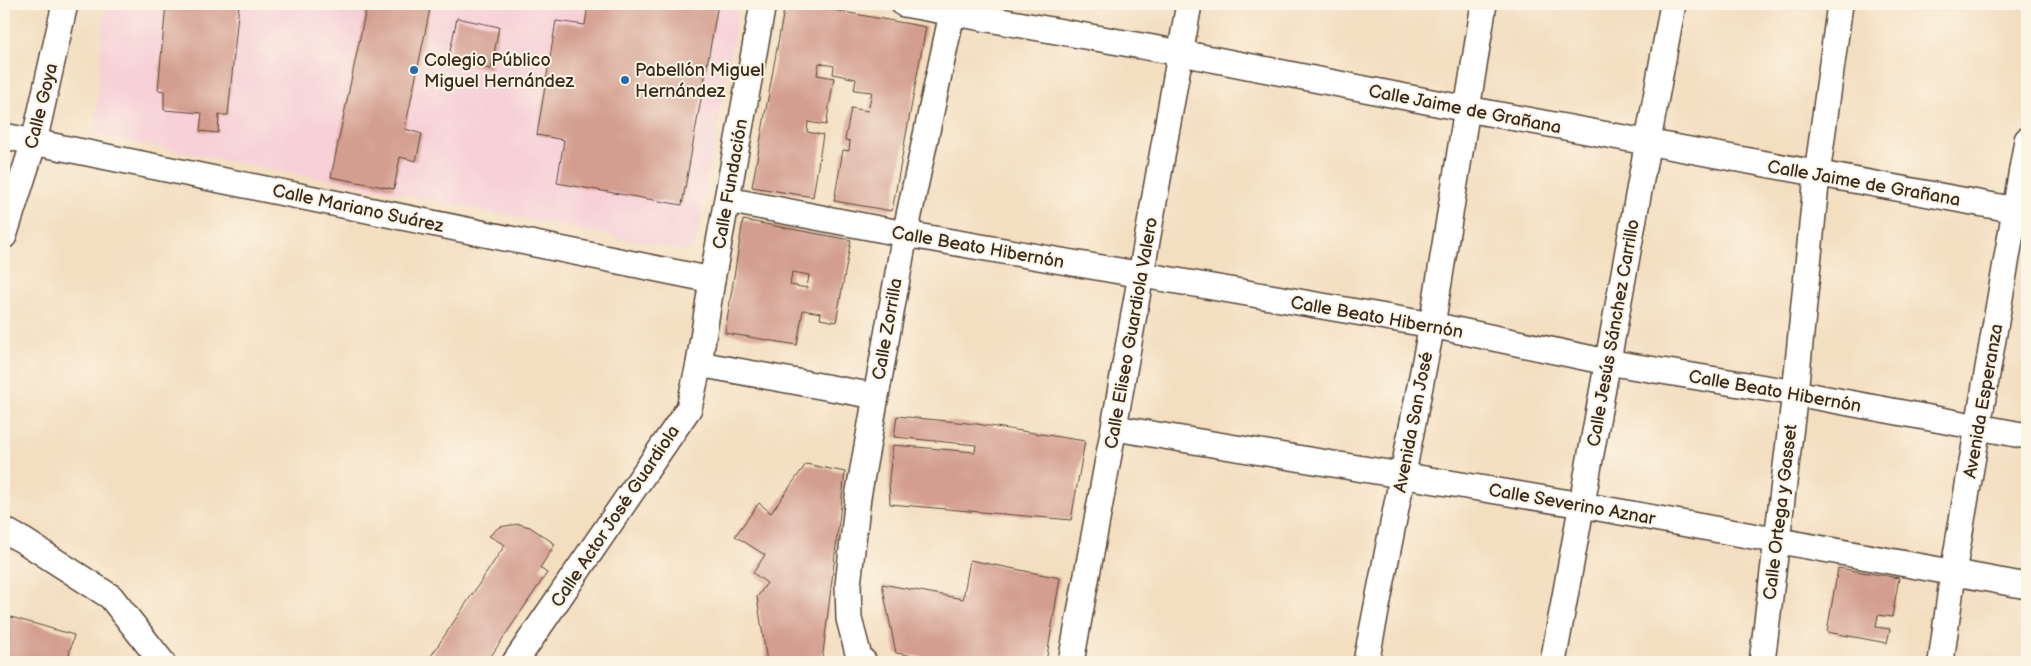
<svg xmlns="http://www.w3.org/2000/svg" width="2031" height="666" font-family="'Balsamiq Sans',sans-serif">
<rect width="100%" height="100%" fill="#fcf5e5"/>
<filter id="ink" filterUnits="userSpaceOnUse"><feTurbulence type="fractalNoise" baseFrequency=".02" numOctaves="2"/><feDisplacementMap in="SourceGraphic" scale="10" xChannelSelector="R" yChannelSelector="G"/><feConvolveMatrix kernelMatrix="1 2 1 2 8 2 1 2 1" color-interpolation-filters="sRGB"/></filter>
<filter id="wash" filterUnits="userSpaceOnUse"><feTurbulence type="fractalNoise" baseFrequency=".0096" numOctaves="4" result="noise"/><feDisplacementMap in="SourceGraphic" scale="20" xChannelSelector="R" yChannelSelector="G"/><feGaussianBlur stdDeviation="1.12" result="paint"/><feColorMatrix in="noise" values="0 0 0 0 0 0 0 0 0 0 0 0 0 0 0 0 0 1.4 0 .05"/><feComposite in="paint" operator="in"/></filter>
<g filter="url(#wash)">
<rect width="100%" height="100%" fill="#f3dec0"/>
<polygon fill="#f6cfd7" points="105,4 740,4 696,244 687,251 387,191 94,135"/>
<g id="blocks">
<g fill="#d39d8f" fill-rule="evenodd">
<polygon points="166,4 239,4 228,115 219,115 218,133 200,131 202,113 164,110 164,91 158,90"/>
<polygon points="367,4 431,4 405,129 422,134 416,161 400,157 394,189 331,177"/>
<polygon points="588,4 718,4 682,205 557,183 564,140 537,135 556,21 585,25"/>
<polygon points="785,4 800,4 926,27 892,211 834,201 843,150 849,151 850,141 845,140 851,108 868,111 872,92 854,90 856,79 833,74 834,66 819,63 817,75 834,78 826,125 808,122 807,132 823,135 813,197 752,187"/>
<polygon points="457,18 499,27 491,69 448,61"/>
<path d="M743,220L851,240L836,322L820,319L821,313L803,310L797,345L725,333ZM792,272L809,275L807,288L790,285Z"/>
<polygon points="897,416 977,424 1085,441 1071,520 890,504 889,478 893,445 975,452 976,445 894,437"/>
<polygon points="806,464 845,472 822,662 767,662 757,597 767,583 753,573 765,555 735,536 759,503 771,513"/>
<polygon points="519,524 530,527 555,544 540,568 547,573 487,662 427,662 505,545 489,536 499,527"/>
<polygon points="970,560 1060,578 1046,662 950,662 896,653 882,584 963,599"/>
<polygon points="1838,568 1899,578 1892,617 1878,615 1876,627 1890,629 1887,643 1827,632"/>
<polygon points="4,615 74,635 67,662 4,662"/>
</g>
</g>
</g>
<g filter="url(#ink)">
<use href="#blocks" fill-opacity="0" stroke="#574536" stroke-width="1"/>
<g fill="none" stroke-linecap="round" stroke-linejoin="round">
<g stroke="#574536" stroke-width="28">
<g id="minor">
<polyline points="904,4 1181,53 1467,109 2027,212"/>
<polyline points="4,136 712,280"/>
<polyline points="727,200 905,234 1432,325 1607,362 1795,393 2027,436"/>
<polyline points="4,236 34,142 65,4"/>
<polyline points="699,364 875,396"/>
<polyline points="1115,428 1582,505 2027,586"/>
<polyline points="4,530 24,541 111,597 162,662"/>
<polyline points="515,662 689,408 699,364 712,280 763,4"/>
<polyline points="864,662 859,657 849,619 848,585 858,497 905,234 954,4"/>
<path d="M1071,662C1112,443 1150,223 1189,4"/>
<polyline points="1366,662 1432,325 1484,4"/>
<polyline points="1553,662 1673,4"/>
<polyline points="1762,662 1795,393 1817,175 1840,4"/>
<polyline points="1941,662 1953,573 2027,140"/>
</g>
</g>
<use href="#minor" stroke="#fff" stroke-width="25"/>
</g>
</g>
<g fill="#1f6fb2" stroke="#fcf5e5" stroke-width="2">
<circle cx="414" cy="70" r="5"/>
<circle cx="625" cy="80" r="5"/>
</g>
<g text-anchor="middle" stroke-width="4" stroke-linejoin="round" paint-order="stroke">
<g font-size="18" fill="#3b2a1e" stroke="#fcf5e5" text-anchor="start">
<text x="424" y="66">Colegio Público<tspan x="424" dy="21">Miguel Hernández</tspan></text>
<text x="635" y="76">Pabellón Miguel<tspan x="635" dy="21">Hernández</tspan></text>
</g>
<g font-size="18" fill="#3b2a1e" stroke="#fcf5e5">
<text transform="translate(41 106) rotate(-76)" y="6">Calle Goya</text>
<text transform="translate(1465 109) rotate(11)" y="6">Calle Jaime de Grañana</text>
<text transform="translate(1864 183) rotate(10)" y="6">Calle Jaime de Grañana</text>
<text transform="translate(730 184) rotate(-80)" y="6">Calle Fundación</text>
<text transform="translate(358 208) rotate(12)" y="6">Calle Mariano Suárez</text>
<text transform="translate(978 247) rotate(10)" y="6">Calle Beato Hibernón</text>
<text transform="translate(1377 317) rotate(10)" y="6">Calle Beato Hibernón</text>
<text transform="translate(887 329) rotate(-80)" y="6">Calle Zorrilla</text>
<text transform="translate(1131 333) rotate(-80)" y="6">Calle Eliseo Guardiola Valero</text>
<text transform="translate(1613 333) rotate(-80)" y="6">Calle Jesús Sánchez Carrillo</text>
<text transform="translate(1775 391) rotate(10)" y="6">Calle Beato Hibernón</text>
<text transform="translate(1983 401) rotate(-80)" y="6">Avenida Esperanza</text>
<text transform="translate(1413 422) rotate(-79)" y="6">Avenida San José</text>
<text transform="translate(1572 504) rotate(10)" y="6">Calle Severino Aznar</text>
<text transform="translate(1780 512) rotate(-83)" y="6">Calle Ortega y Gasset</text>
<text transform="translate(615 516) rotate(-56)" y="6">Calle Actor José Guardiola</text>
</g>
</g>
<rect width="2031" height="666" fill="none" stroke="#fcf5e5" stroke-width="20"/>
</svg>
